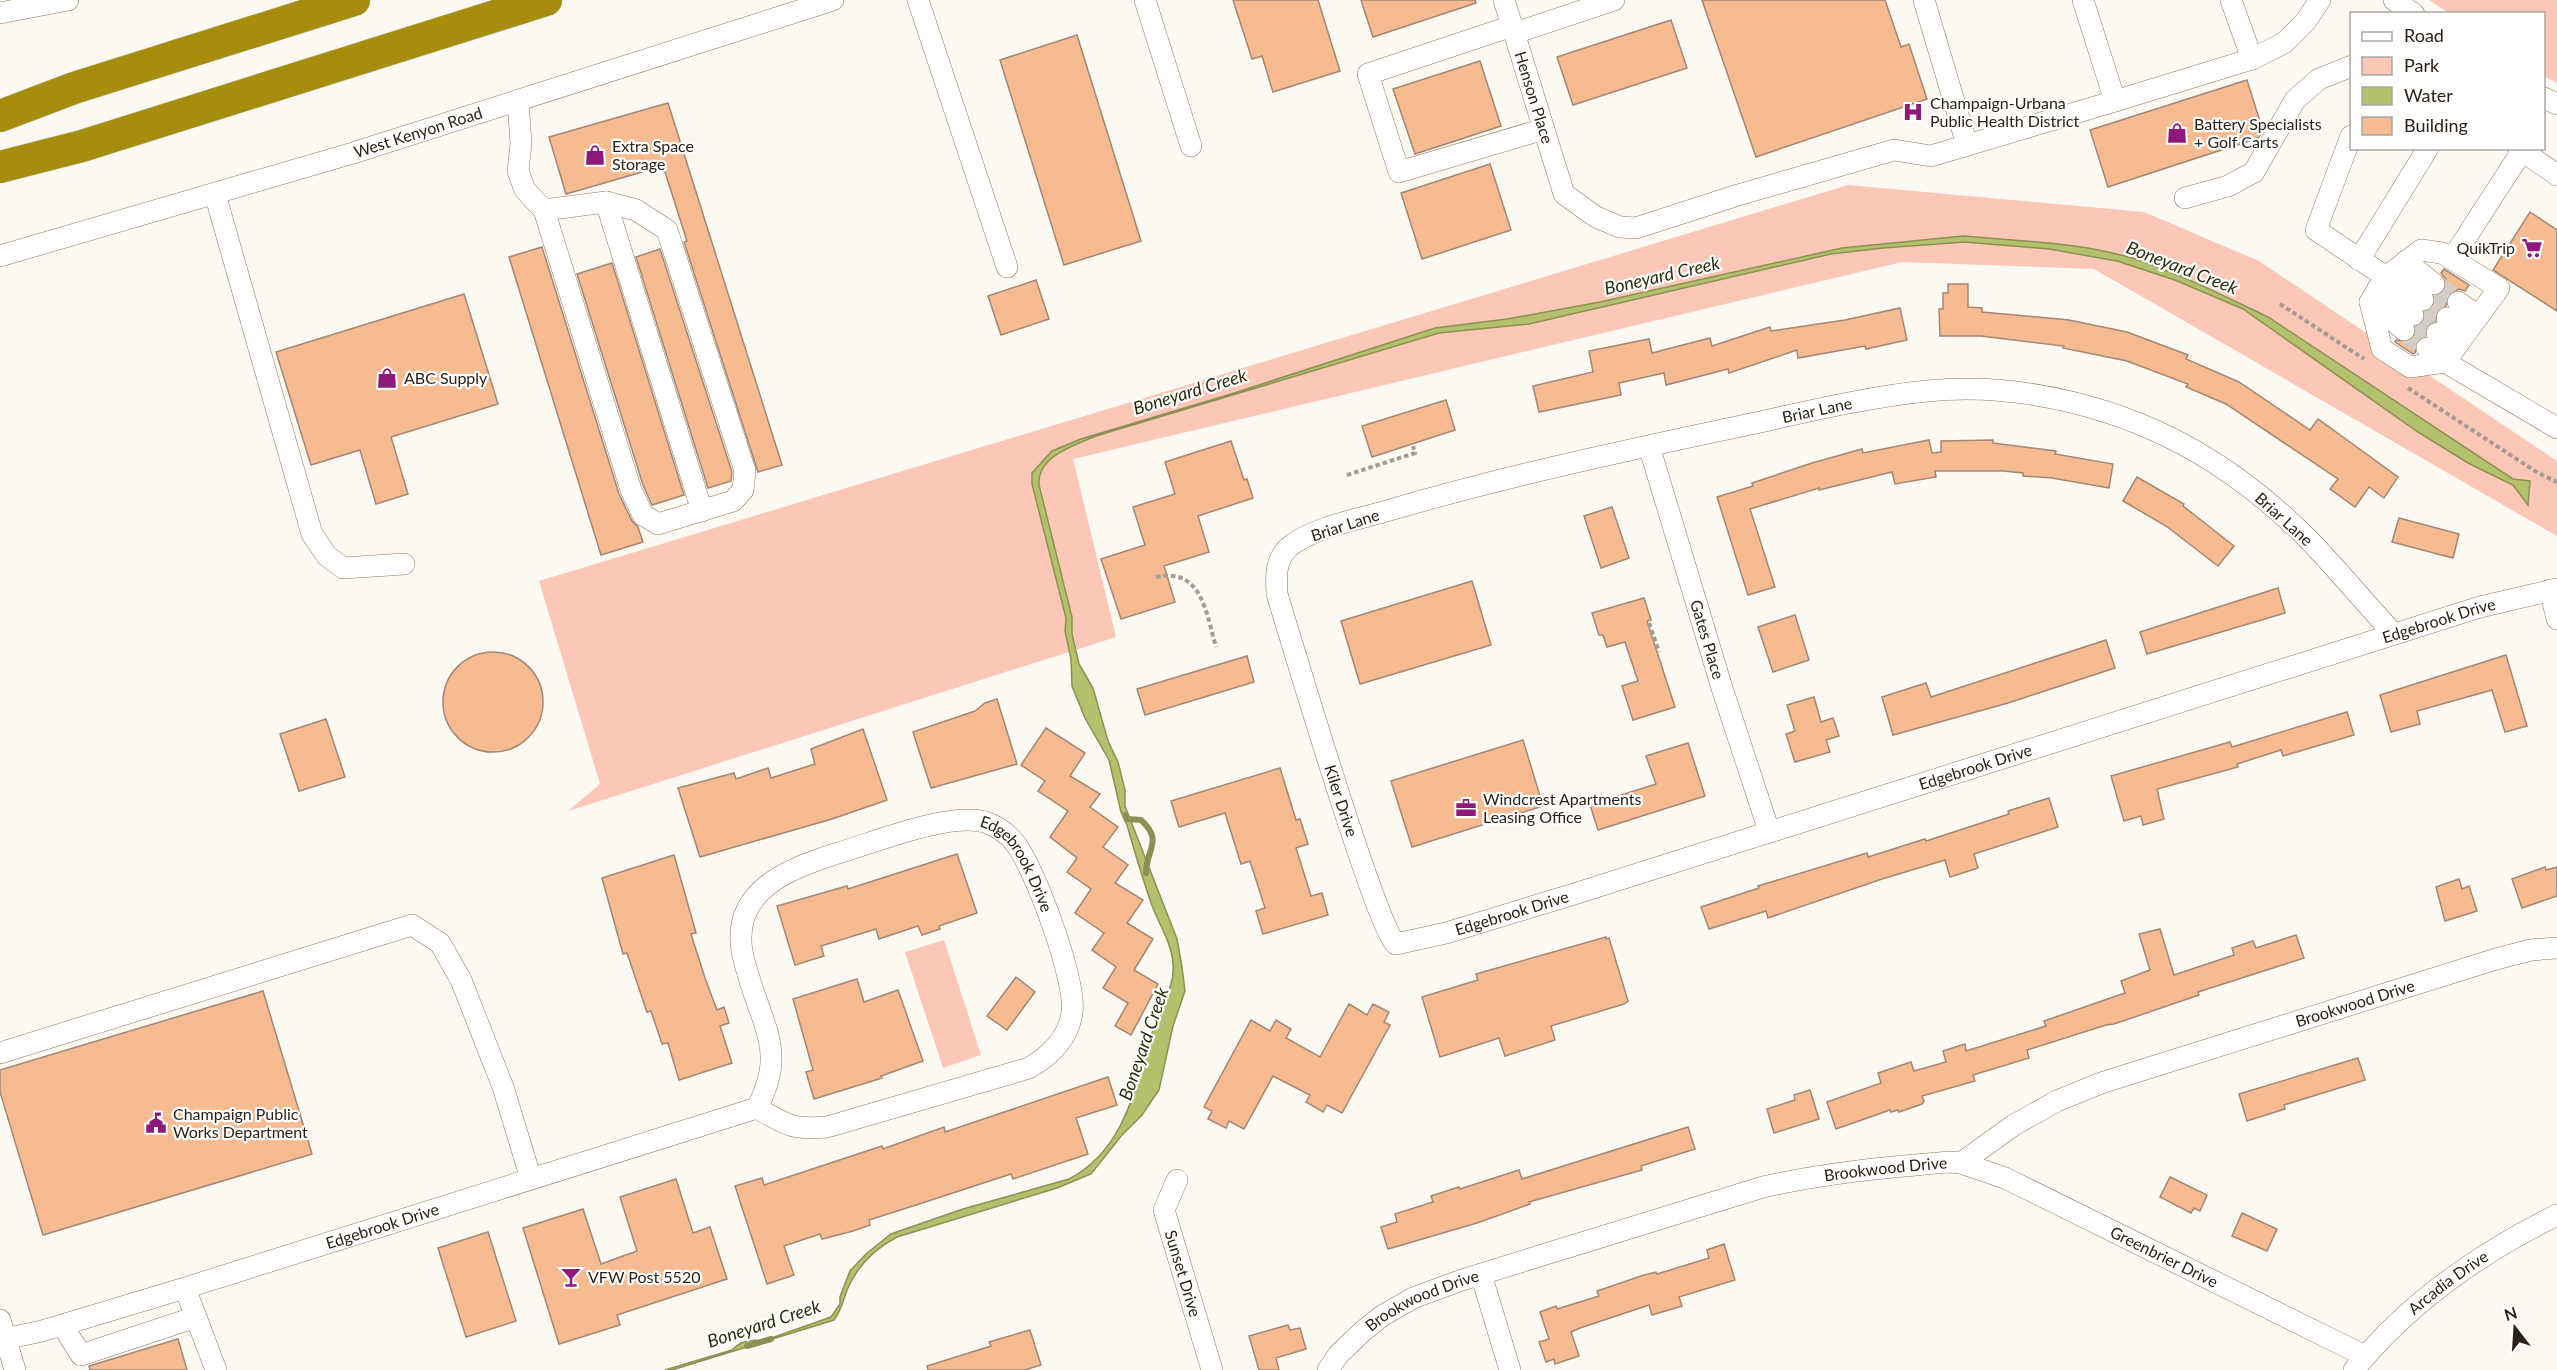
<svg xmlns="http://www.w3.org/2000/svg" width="2557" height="1370" font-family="Lato,sans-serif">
<rect width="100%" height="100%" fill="#fcf8f2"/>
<g fill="#fdc7b7">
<polygon points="2429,0 2557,0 2557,83 2544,76 2544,14 2449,13"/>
<polygon points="1848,185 2144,212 2259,261 2557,461 2557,536 2094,269 1902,262 1073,459 1116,637 568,811 600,784 539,581"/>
<polygon points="944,940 981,1055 943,1068 905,952"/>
</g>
<path fill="#b3c16d" stroke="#8a9153" stroke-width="1.5" d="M1963,236C2018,241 2078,242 2132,258C2179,273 2224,296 2268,317L2513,479L2530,481L2528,505L2513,485L2468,463L2418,432L2243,309L2175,280L2117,261L2049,249L1965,242L1883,248L1831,254L1529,324L1439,333L1096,436C1075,445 1037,456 1039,485L1072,617V634L1079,664L1093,688L1108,741L1118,762L1125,790V806L1177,939L1182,967L1185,991L1173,1026L1159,1090L1142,1115L1122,1135L1091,1174L1057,1188L897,1237C874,1249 857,1266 847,1290C843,1301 841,1311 834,1320L672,1370H665L732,1350C740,1341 752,1339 763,1341L831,1317L840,1304V1297L850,1271L866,1254L891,1234L963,1209L1069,1179C1128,1148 1136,1081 1155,1024C1162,1002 1175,987 1173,964C1172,944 1160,926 1153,908C1143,881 1135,853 1127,825L1121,812L1109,760L1085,718L1072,686L1071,659L1065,631L1066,618L1032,484V473L1052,451L1081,439L1231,394L1435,328L1507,319L1600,302L1842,248Z"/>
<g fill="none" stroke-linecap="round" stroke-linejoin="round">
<g stroke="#8a9153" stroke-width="6">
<path d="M1125,815L1127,819L1141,820C1164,841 1146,849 1146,873"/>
<polyline points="747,1346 771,1339"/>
</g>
</g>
<g fill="#f6bb91" stroke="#a38773" stroke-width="1.5">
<polygon points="1233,0 1318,0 1340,71 1273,92 1262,56 1252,59"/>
<polygon points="1361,0 1475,0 1476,3 1373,37"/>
<polygon points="1702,0 1885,0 1901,47 1909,44 1927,99 1756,157"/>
<polygon points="1671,20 1687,68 1573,105 1557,57"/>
<polygon points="1077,35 1141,241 1064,265 1000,60"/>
<polygon points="1480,61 1501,126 1415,154 1393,89"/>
<polygon points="2247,80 2263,131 2258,138 2108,187 2090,130"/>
<polygon points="668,103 782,465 758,472 684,242 687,241 663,166 566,194 549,137"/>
<polygon points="1490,164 1511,230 1422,259 1401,193"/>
<polygon points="2530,212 2557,230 2557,311 2493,270"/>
<polygon points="542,247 619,494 632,521 638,527 643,542 601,555 509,257"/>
<polygon points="660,249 732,472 731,481 708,488 636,257"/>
<polygon points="612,263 684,495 652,505 643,485 577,274"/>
<polygon points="2444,269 2469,285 2465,291 2459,289 2448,294 2446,306 2436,311 2435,321 2426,326 2425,336 2417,341 2415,353 2413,354 2395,342 2396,340 2408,342 2414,338 2416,327 2423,322 2425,312 2433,308 2435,296 2443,292 2446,287 2446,279 2441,273"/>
<polygon points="1036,280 1049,319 1001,335 988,296"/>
<polygon points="1948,284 1968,284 1968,307 1982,308 1982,312 2069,320 2127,332 2188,355 2186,359 2239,382 2310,430 2318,419 2398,477 2384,498 2369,487 2355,507 2330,489 2338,479 2226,404 2186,387 2188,384 2127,361 2063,348 2064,346 1981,336 1940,336 1939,309 1943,309 1943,293 1948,293"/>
<polygon points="464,294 498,404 391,437 408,494 376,504 360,450 311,465 276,352"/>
<polygon points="1900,308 1907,340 1866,349 1865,346 1798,358 1797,350 1729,373 1728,369 1666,385 1664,373 1619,383 1621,395 1539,412 1533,386 1593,372 1589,351 1649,339 1652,353 1710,338 1712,346 1770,327 1771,331 1845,320"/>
<polygon points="1446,400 1455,430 1372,457 1362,426"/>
<polygon points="1929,440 1932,453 1941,452 1941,441 1993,440 1993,443 2056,451 2055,454 2113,464 2109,488 2052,478 2023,476 2023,473 2003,471 1935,471 1936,477 1895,484 1892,472 1819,490 1819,488 1750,509 1775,587 1748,595 1717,497 1753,486 1752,483 1812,463 1862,449 1863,453"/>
<polygon points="1231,441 1244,480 1247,479 1253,498 1198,516 1209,552 1164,566 1175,602 1121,619 1101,559 1145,545 1133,507 1175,494 1165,462"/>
<polygon points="2137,477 2184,504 2183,506 2234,546 2218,566 2166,526 2123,501"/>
<polygon points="1612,507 1629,558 1601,568 1584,516"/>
<polygon points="2399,518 2459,534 2453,558 2392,542"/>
<polygon points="1472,581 1491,645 1360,684 1341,621"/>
<polygon points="2278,588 2285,613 2147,654 2140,632"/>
<polygon points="1644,598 1651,620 1647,621 1675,707 1633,720 1622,686 1638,681 1625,642 1607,647 1603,635 1599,635 1592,613"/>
<polygon points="1795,615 1809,660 1773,672 1758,627"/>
<polygon points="2106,640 2115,668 2008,703 1893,735 1882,697 1926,683 1931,697"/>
<circle cx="493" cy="702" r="50"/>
<polygon points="2506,655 2527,726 2505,732 2492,690 2417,711 2420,724 2391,732 2380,695"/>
<polygon points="1247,656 1254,682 1145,715 1137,689"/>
<polygon points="1814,697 1821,722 1833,718 1839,736 1826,740 1830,752 1795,762 1786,734 1795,731 1787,705"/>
<polygon points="997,699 1017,764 931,788 913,732 975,711 985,703"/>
<polygon points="2347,712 2354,735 2283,756 2281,750 2237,764 2238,767 2157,789 2164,819 2143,825 2141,816 2124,821 2111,776 2230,742 2232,747"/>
<polygon points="326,719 345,777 299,791 280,734"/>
<polygon points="1046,728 1085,753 1070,776 1100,794 1090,807 1118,827 1103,847 1128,865 1115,883 1143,900 1127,923 1153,939 1134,970 1158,984 1131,1035 1115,1026 1128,1003 1103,988 1116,967 1092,950 1104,933 1075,913 1091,889 1067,872 1077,858 1050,837 1068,811 1038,791 1045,781 1021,765"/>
<polygon points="863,729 887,800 832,819 700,857 678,788 734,773 736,779 768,768 771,778 815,764 811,749"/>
<polygon points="1523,740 1543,806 1412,847 1391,781"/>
<polygon points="1688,743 1705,796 1598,830 1590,805 1656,784 1646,756"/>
<polygon points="1280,768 1296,820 1300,819 1308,844 1296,848 1311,896 1322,893 1328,915 1263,934 1256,911 1265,908 1250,861 1241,864 1225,813 1179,827 1171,801"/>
<polygon points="2049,798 2058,827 1974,854 1978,868 1950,877 1945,860 1882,879 1768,918 1766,911 1709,929 1701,907 1759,888 1758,886 1867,853 1868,857 1925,839 1926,841 2009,814 2008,811"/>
<polygon points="957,854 977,913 939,926 940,929 922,935 918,926 879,939 876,929 821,946 824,956 795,965 777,906 847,886 848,889"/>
<polygon points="674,855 696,933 691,934 705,978 717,1010 724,1007 729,1023 720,1026 732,1063 679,1080 668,1043 662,1044 651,1011 647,1012 627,953 623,954 602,878"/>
<polygon points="2545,867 2546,870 2557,867 2557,896 2522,908 2512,879"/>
<polygon points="2459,879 2462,889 2469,886 2477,911 2445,921 2436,887"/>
<polygon points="2160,929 2174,975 2234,955 2232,948 2253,941 2256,948 2296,935 2304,958 2198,992 2199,995 2114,1024 2106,1025 2027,1050 2029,1058 1973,1075 1975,1081 1922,1096 1924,1101 1922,1104 1899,1112 1898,1110 1891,1112 1890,1110 1836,1129 1827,1102 1881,1083 1878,1073 1911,1062 1914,1071 1946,1062 1943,1051 1965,1044 1966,1051 2046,1026 2044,1021 2125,993 2121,981 2150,970 2139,934"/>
<polygon points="1606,937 1606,939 1609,938 1628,1001 1624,1004 1551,1026 1555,1040 1505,1056 1499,1038 1440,1057 1422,997 1478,980 1476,974"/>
<polygon points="1016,977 1035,992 1007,1030 987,1016"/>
<polygon points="857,979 864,1002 898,990 923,1061 881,1076 882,1078 814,1099 806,1072 813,1070 793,999"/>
<polygon points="263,991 312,1154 43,1235 0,1092 0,1070"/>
<polygon points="1349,1004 1367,1015 1373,1004 1389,1012 1384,1022 1390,1025 1342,1113 1327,1105 1323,1112 1306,1102 1310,1095 1273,1076 1244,1129 1229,1121 1226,1128 1208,1119 1212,1111 1204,1107 1251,1020 1270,1031 1276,1020 1291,1029 1286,1038 1320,1057"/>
<polygon points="2358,1058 2365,1080 2284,1105 2285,1109 2247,1121 2239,1094"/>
<polygon points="1108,1077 1117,1105 1076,1118 1088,1154 1013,1179 1011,1174 916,1205 869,1220 870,1225 853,1231 822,1239 820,1234 784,1246 794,1275 767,1284 735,1186 762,1178 764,1185 882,1146 883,1149 944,1127 945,1132"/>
<polygon points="1810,1090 1819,1119 1774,1133 1767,1109 1795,1100 1794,1095"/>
<polygon points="1688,1127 1695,1149 1641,1166 1642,1170 1529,1202 1530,1204 1477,1223 1388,1249 1381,1227 1397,1222 1395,1214 1433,1202 1431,1196 1459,1187 1460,1189 1519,1170 1522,1179"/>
<polygon points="2170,1177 2207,1195 2200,1211 2194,1208 2191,1213 2160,1197"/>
<polygon points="676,1179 693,1233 710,1227 727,1279 617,1315 620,1325 559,1344 523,1228 583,1209 601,1264 637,1251 620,1197"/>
<polygon points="2242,1213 2277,1229 2267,1251 2232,1236"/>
<polygon points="488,1232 516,1321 466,1337 438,1248"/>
<polygon points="1724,1244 1735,1280 1679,1297 1682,1306 1652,1315 1649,1305 1580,1328 1571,1332 1579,1356 1555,1364 1554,1359 1546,1362 1539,1342 1549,1339 1540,1312 1556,1306 1557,1309 1599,1296 1597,1291 1644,1275 1656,1272 1657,1274 1709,1258 1707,1250"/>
<polygon points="1288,1325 1290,1330 1300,1328 1306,1349 1276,1358 1279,1370 1259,1370 1249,1336"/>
<polygon points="1030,1330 1041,1365 1025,1370 928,1370 927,1366 991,1346 989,1342"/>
<polygon points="178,1339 187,1370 90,1370 89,1366"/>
</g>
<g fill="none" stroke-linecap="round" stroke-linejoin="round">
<g stroke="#d2cdc6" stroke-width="21" stroke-dasharray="21 10" stroke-linecap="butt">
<polyline points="2434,284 2458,302"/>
<polyline points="2423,300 2447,318"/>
<polyline points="2413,315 2437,333"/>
<polyline points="2404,330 2427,348"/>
</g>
<g stroke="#8d7b60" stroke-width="22">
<g id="minor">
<polyline points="918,0 1007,267"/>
<polyline points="1145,0 1191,146"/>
<path id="s1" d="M1504,0L1564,194L1596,217L1620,227L1636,228L1738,195L1894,150L1931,156L2115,101"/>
<polyline points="1924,0 1967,145"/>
<polyline points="2083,0 2115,101 2252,59 2284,43 2306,21 2320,0"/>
<polyline points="2231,0 2252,59"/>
<polyline points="2394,0 2414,14"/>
<polyline points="0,13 68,0"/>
<polyline points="1512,26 1368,74 1399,172 1544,129"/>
<polyline points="1515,33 1614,0"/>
<polyline points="2544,98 2557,104"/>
<polyline points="518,101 521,144 518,171 525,190 544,210 631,490 643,515 658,524 733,501 743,490 745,471 667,230 636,210 606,202 544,210"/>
<polyline points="2351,136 2316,230 2386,277 2370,302 2382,349 2410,367 2445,362 2557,428"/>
<polyline points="2518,148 2557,175"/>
<polyline points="215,194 312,534 327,556 343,568 404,564"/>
<polyline points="2185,198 2228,186 2254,172 2295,100 2319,79 2352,66"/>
<polyline points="606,202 702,511"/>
<path id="s2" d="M0,256L353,153L833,0"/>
<polyline points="2452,259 2522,151"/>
<polyline points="2359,260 2428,148"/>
<polyline points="2406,261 2434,284"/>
<polyline points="2390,273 2423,300"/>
<polyline points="2386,277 2421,250 2442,253 2499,288 2445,362 2427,348"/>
<polyline points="2378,288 2413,315"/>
<polyline points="2370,302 2404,330"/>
<polyline points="2458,302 2478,316"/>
<polyline points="2447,318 2466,332"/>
<polyline points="2437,333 2456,346"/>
<path id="s3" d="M1649,446L1722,688L1769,831"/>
<polyline points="2550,590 2557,619"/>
<path id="s4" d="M2394,634C2365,603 2338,570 2309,540C2240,471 2166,425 2071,402C2025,391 1974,386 1927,391C1858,398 1790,416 1722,430C1610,454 1499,478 1390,510C1360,519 1313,527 1289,547C1275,560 1276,576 1277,594C1290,636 1378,933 1396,944L1446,933L1574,894L2480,607L2557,589"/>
<polyline points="0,1053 412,925 440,943 461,980 503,1087 531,1179"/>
<path id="s5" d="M1961,1163L2005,1178L2365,1356"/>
<path id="s6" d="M1177,1180L1164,1210L1212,1370"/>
<polyline points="1481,1274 1510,1370"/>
<polyline points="185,1288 216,1370"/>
<polyline points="0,1320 15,1370"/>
<polyline points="62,1325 81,1355 196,1317"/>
<path id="s7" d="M0,1340L42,1331L185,1288L757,1108C764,1094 771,1077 771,1061C772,1040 763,1019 756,999C751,984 745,967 742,951C732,890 789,869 835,854C873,843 948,812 985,822C997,826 1007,833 1015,843C1035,868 1077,982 1072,1013C1068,1039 1050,1056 1029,1068L827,1127C793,1130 786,1125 757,1108"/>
<path id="s8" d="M1328,1370L1338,1355L1363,1331L1382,1316L1413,1298L1462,1280L1763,1187C1825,1173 1887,1167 1950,1162L1961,1163L2014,1125L2057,1101L2101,1083L2496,959L2531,950L2557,948"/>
<path id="s9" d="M2354,1370C2408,1303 2480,1253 2557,1215"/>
</g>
</g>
<g stroke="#d4d3d1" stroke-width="33">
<g id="highway">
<polyline points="0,116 74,88 354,0"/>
<polyline points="0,167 82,146 546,0"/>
</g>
</g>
<g stroke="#a29d94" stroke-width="4" stroke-dasharray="4.5 3" stroke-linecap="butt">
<polyline points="2280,304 2364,359"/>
<polyline points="2408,388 2538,473 2557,482"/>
<polyline points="1347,475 1415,453 1413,446"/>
<path d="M1156,577C1202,567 1206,613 1216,647"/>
<polyline points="1649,623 1659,652"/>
</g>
<use href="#minor" stroke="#fff" stroke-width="21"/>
<use href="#highway" stroke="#a58d0e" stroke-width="32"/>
</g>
<defs>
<g id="hospital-bare" transform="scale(1.62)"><path d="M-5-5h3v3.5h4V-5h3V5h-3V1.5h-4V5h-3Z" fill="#8d197a" stroke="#fff" stroke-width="2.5" paint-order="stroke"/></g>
<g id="shop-bare" transform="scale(1.62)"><path d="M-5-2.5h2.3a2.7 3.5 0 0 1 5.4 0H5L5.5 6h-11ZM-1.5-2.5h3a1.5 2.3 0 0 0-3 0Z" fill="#8d197a" stroke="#fff" stroke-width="2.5" paint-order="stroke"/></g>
<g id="supermarket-bare" transform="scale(1.62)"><path d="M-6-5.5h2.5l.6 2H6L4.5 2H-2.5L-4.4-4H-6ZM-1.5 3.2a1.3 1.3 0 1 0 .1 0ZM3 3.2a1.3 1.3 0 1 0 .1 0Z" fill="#8d197a" stroke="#fff" stroke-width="2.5" paint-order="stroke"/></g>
<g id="office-bare" transform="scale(1.62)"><path d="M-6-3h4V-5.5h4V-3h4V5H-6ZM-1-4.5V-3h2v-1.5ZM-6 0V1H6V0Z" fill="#8d197a" stroke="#fff" stroke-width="2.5" paint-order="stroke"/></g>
<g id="civic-bare" transform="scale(1.62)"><path d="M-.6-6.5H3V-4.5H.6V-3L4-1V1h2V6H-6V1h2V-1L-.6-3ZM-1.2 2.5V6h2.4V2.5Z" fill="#8d197a" stroke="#fff" stroke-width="2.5" paint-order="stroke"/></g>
<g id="bar-bare" transform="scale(1.62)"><path d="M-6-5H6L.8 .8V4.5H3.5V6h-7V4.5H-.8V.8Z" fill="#8d197a" stroke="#fff" stroke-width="2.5" paint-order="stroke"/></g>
</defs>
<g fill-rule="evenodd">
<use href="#hospital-bare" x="1913" y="112"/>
<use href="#shop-bare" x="2177" y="133"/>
<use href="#shop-bare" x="595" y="155"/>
<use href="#supermarket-bare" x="2532" y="248"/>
<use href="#shop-bare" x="387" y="378"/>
<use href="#office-bare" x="1466" y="808"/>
<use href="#civic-bare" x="156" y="1123"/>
<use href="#bar-bare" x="571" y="1277"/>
</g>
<g text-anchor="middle" stroke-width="4.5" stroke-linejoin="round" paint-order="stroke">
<g font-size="16" fill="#2a2217" stroke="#fff">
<text dy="6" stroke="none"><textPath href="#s1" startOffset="102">Henson Place</textPath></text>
<text dy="6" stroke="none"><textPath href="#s2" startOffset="436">West Kenyon Road</textPath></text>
<text transform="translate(1817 410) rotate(-12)" y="6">Briar Lane</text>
<text transform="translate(2284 519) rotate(42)" y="6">Briar Lane</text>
<text transform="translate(1345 525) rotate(-18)" y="6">Briar Lane</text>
<text dy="6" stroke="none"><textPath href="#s4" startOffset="2722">Edgebrook Drive</textPath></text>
<text dy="6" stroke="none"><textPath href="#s3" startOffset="202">Gates Place</textPath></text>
<text dy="6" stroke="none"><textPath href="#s4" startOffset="2236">Edgebrook Drive</textPath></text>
<text dy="6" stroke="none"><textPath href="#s4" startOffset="1476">Kiler Drive</textPath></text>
<text dy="6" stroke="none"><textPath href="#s7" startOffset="1314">Edgebrook Drive</textPath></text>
<text dy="6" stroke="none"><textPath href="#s4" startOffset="1750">Edgebrook Drive</textPath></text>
<text dy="6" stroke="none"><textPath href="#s8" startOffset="1108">Brookwood Drive</textPath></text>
<text dy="6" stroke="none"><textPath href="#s8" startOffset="604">Brookwood Drive</textPath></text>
<text dy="6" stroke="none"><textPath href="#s7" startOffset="399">Edgebrook Drive</textPath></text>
<text dy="6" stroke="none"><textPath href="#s5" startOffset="224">Greenbrier Drive</textPath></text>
<text dy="6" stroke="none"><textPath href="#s6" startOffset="99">Sunset Drive</textPath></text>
<text dy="6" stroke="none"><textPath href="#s9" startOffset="129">Arcadia Drive</textPath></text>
<text dy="6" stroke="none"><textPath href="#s8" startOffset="120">Brookwood Drive</textPath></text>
</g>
<g font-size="16" fill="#2a2217" stroke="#fff" text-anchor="start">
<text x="1930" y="109">Champaign-Urbana<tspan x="1930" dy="18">Public Health District</tspan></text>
<text x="2194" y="130">Battery Specialists<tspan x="2194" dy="18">+ Golf Carts</tspan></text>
<text x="612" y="152">Extra Space<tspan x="612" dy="18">Storage</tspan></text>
<text x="2515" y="254" text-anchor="end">QuikTrip</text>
<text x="404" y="384">ABC Supply</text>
<text x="1483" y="805">Windcrest Apartments<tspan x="1483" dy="18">Leasing Office</tspan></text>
<text x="173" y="1120">Champaign Public<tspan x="173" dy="18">Works Department</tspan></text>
<text x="588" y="1283">VFW Post 5520</text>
</g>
<g font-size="18" font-style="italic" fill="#292e09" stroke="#fff">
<text transform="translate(2182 268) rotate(21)" y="6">Boneyard Creek</text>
<text transform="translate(1662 276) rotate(-13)" y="6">Boneyard Creek</text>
<text transform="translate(1190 392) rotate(-17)" y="6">Boneyard Creek</text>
<text transform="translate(1144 1044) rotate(-71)" y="6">Boneyard Creek</text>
<text transform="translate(764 1324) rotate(-18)" y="6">Boneyard Creek</text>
</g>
</g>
<rect x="2350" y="12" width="195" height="138" fill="#ffffff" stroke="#aaa7a2" stroke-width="1.5"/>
<rect x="2362" y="32" width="30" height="9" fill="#ffffff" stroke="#aaa7a2" stroke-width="1.5"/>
<text x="2404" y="42" font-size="18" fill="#2a2217">Road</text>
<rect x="2362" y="57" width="30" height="18" fill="#fdc7b7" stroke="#aaa7a2" stroke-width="1.5"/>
<text x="2404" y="72" font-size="18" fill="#2a2217">Park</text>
<rect x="2362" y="87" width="30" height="18" fill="#b3c16d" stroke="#aaa7a2" stroke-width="1.5"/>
<text x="2404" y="102" font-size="18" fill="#2a2217">Water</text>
<rect x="2362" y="117" width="30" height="18" fill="#f6bb91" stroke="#aaa7a2" stroke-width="1.5"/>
<text x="2404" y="132" font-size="18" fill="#2a2217">Building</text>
<g transform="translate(2515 1328) rotate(343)" stroke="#ffffff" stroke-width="4.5" paint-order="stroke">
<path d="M0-4.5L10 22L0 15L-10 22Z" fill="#2a2217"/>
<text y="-9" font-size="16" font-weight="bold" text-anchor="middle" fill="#2a2217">N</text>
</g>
</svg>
